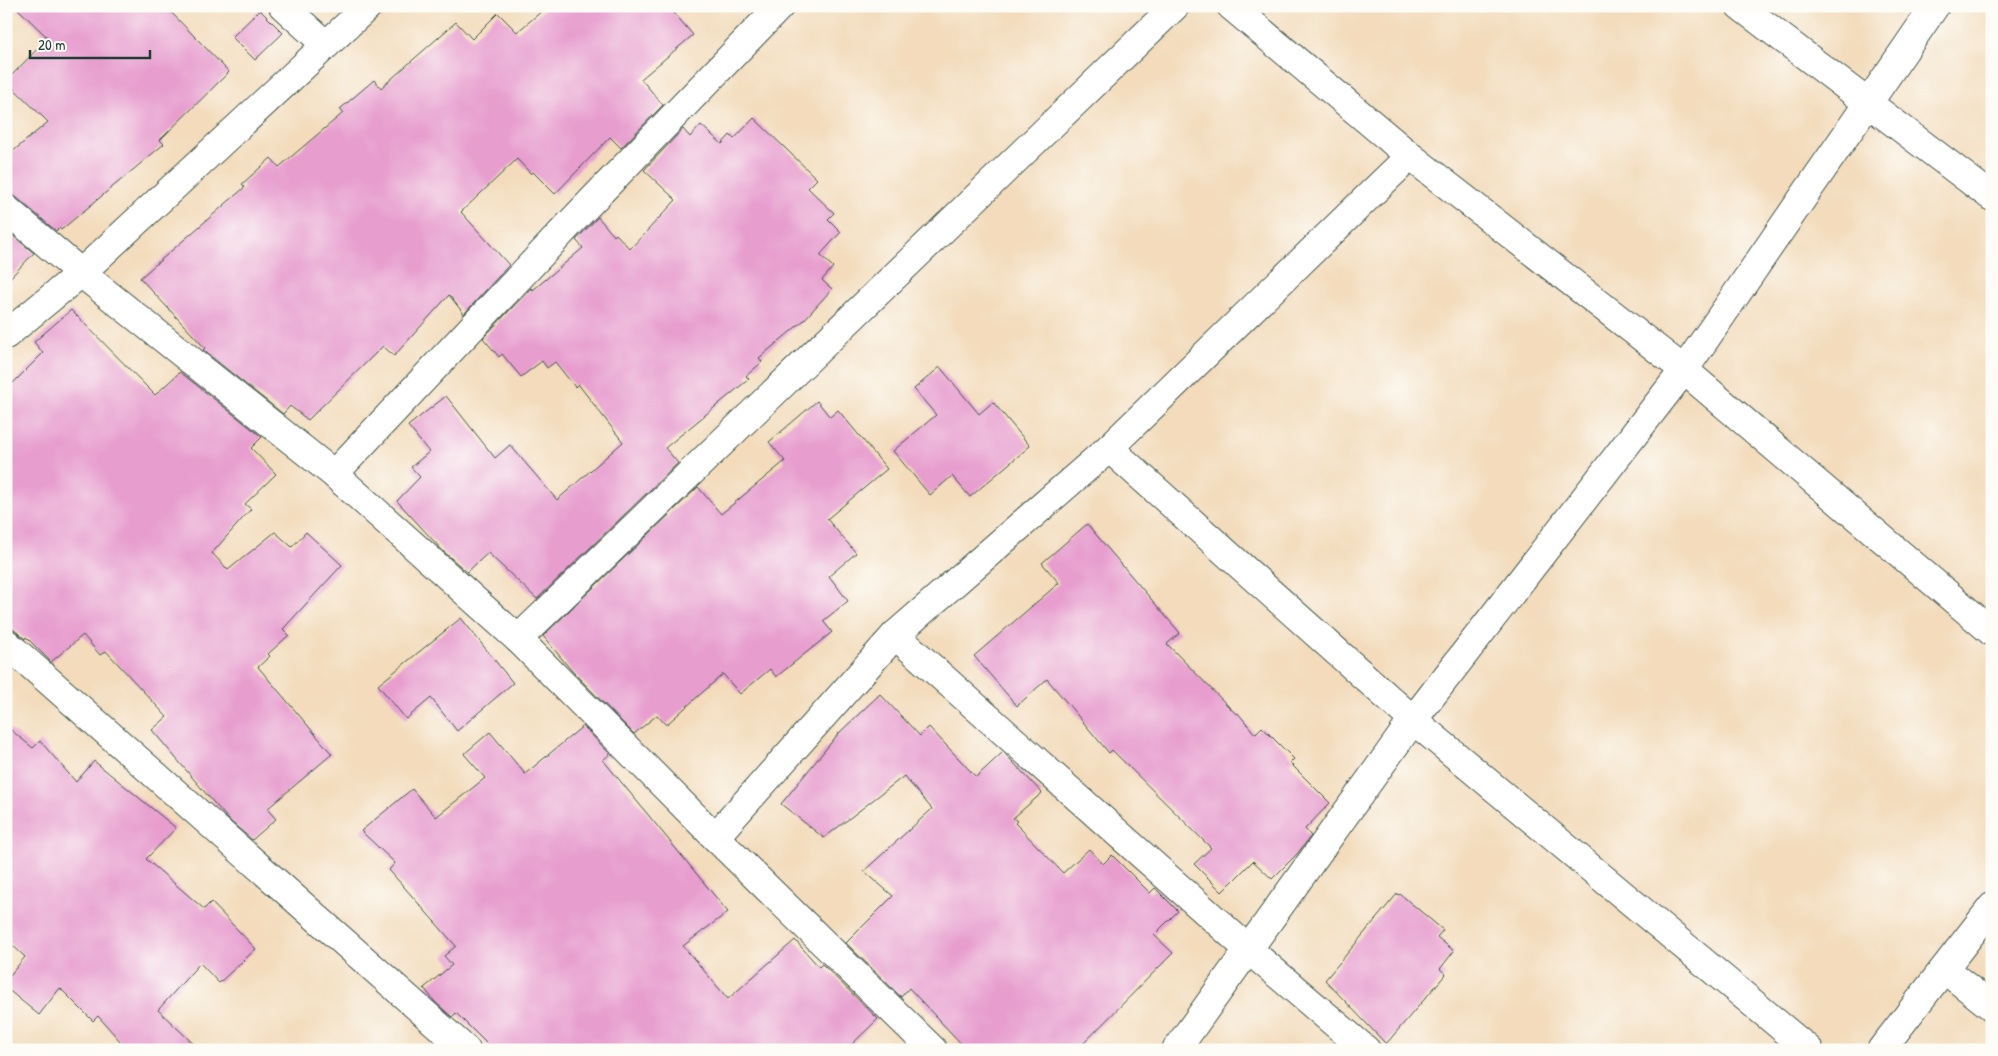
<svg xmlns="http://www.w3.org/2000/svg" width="1998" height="1056" font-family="'Patrick Hand',sans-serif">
<rect width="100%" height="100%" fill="#fdfcf7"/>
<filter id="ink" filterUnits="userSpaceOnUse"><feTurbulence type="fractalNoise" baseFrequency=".02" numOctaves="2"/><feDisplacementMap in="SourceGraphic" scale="10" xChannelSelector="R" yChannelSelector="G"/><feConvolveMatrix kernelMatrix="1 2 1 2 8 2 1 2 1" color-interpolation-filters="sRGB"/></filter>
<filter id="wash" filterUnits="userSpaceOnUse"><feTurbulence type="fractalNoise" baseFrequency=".0096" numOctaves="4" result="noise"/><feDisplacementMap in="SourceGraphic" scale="20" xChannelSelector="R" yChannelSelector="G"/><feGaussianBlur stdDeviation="1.12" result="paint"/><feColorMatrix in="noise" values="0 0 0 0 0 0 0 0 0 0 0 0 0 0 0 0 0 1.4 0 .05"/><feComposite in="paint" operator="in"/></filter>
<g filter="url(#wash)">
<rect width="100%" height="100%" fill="#f3dbbb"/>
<g id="blocks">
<g fill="#e79ecf">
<polygon points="15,6 165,6 229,72 160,140 164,144 61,230 59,228 56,231 16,197 6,194 6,157 48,122 6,81 48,38"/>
<polygon points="548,6 668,6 693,35 641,79 663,105 621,148 610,137 555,194 533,172 531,174 517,159 461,212 509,265 464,314 449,295 394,356 383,346 308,420 290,406 283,414 203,350 205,348 140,278 245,187 242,184 271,158 279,167 343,113 340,109 374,80 381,88 456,22 472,39 498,13 517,32"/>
<polygon points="260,10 283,33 255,60 232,37"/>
<polygon points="754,118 817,179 808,188 834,213 828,219 841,232 820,255 833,267 822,280 832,289 803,321 759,358 762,362 746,376 749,379 665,448 678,463 537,599 488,553 467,572 443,551 397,501 420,477 411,467 429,452 408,426 446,396 495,458 510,445 557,500 623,442 578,384 575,387 555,362 547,368 542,361 521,377 502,354 499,357 483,338 531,288 533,290 583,248 576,240 598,217 614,236 616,234 630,249 676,200 644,170 683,129 690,137 701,125 722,144 730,135 734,139"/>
<polygon points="6,230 34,253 6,282"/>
<polygon points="71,310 155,395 180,372 262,437 251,448 276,474 245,504 251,509 212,553 228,570 275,532 292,547 306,532 342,565 283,629 289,635 268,654 270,656 258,667 332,754 267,809 276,819 252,840 229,820 208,796 152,730 167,717 106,651 100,655 83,635 51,662 26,637 25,639 6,623 6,390 43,353 34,342"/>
<polygon points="940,367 979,414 993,402 1030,446 970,497 952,476 930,495 893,451 936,415 914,389"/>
<polygon points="817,401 830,417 838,410 887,469 827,519 856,553 829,576 848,601 823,621 832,632 776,677 770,669 740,694 723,674 666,725 657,715 634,734 572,671 543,636 698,487 721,514 785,461 769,442"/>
<polygon points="1087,524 1180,633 1167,644 1236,714 1238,713 1255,734 1262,727 1294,759 1290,763 1330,803 1305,829 1311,836 1297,854 1272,879 1253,861 1222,892 1194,864 1211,848 1112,750 1109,753 1047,679 1017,706 974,656 1059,583 1042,563"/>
<polygon points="461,618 513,683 457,731 431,698 406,719 378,685"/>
<polygon points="880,694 920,736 929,727 976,777 1003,752 1011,760 1042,793 1013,818 1017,821 1015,823 1063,873 1089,849 1103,864 1112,855 1150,893 1155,888 1178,911 1154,935 1173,953 1077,1050 967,1050 909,988 901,997 846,943 893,896 864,871 932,809 904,776 824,838 781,804 839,733"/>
<polygon points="6,726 33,748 40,741 76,782 94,761 176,828 146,859 204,909 211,902 256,949 219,983 200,963 158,1010 200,1050 128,1050 98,1016 93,1021 60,988 39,1015 6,988 6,980 25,957 6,939"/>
<polygon points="583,726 610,754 603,760 728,912 683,946 728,999 795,940 819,967 822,964 878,1019 846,1050 493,1050 456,1013 452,1017 435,1002 424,988 452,965 444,956 456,946 389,870 395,863 361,831 412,789 436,817 485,778 464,754 490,732 525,774"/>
<polygon points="1397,894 1399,895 1400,894 1443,930 1437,937 1454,951 1440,969 1446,974 1386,1044 1325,980"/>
</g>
</g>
</g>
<g filter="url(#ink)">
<use href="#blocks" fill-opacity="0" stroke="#3f5548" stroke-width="1"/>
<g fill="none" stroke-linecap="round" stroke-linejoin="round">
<g stroke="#3f5548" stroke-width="30">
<g id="minor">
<polyline points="283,6 326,45"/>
<polyline points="1231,6 1410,156 1684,370 1992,632"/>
<polyline points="1740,6 1992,197"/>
<polyline points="6,209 81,273 334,474 518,639 715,837 933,1050"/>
<polyline points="6,335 81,273 368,6"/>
<polyline points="1109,448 1413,720 1809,1050"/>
<polyline points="334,474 580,213 780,6"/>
<polyline points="895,635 1249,950 1366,1050"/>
<polyline points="518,639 1175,6"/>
<polyline points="6,643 466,1050"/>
<polyline points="715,837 895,635 1109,448 1410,156"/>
<polyline points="1944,969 1992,1007"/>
<polyline points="1176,1050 1413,720 1684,370 1935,6"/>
<polyline points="1881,1050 1992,907"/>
</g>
</g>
<use href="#minor" stroke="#fff" stroke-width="28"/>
</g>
</g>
<rect width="1998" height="1056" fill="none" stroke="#fdfcf7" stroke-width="25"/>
<path d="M30 50v8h120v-8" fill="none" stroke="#1f3d34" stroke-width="2.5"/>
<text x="38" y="50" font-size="15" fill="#1f3d34" stroke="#fdfcf7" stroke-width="4" paint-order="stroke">20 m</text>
</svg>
